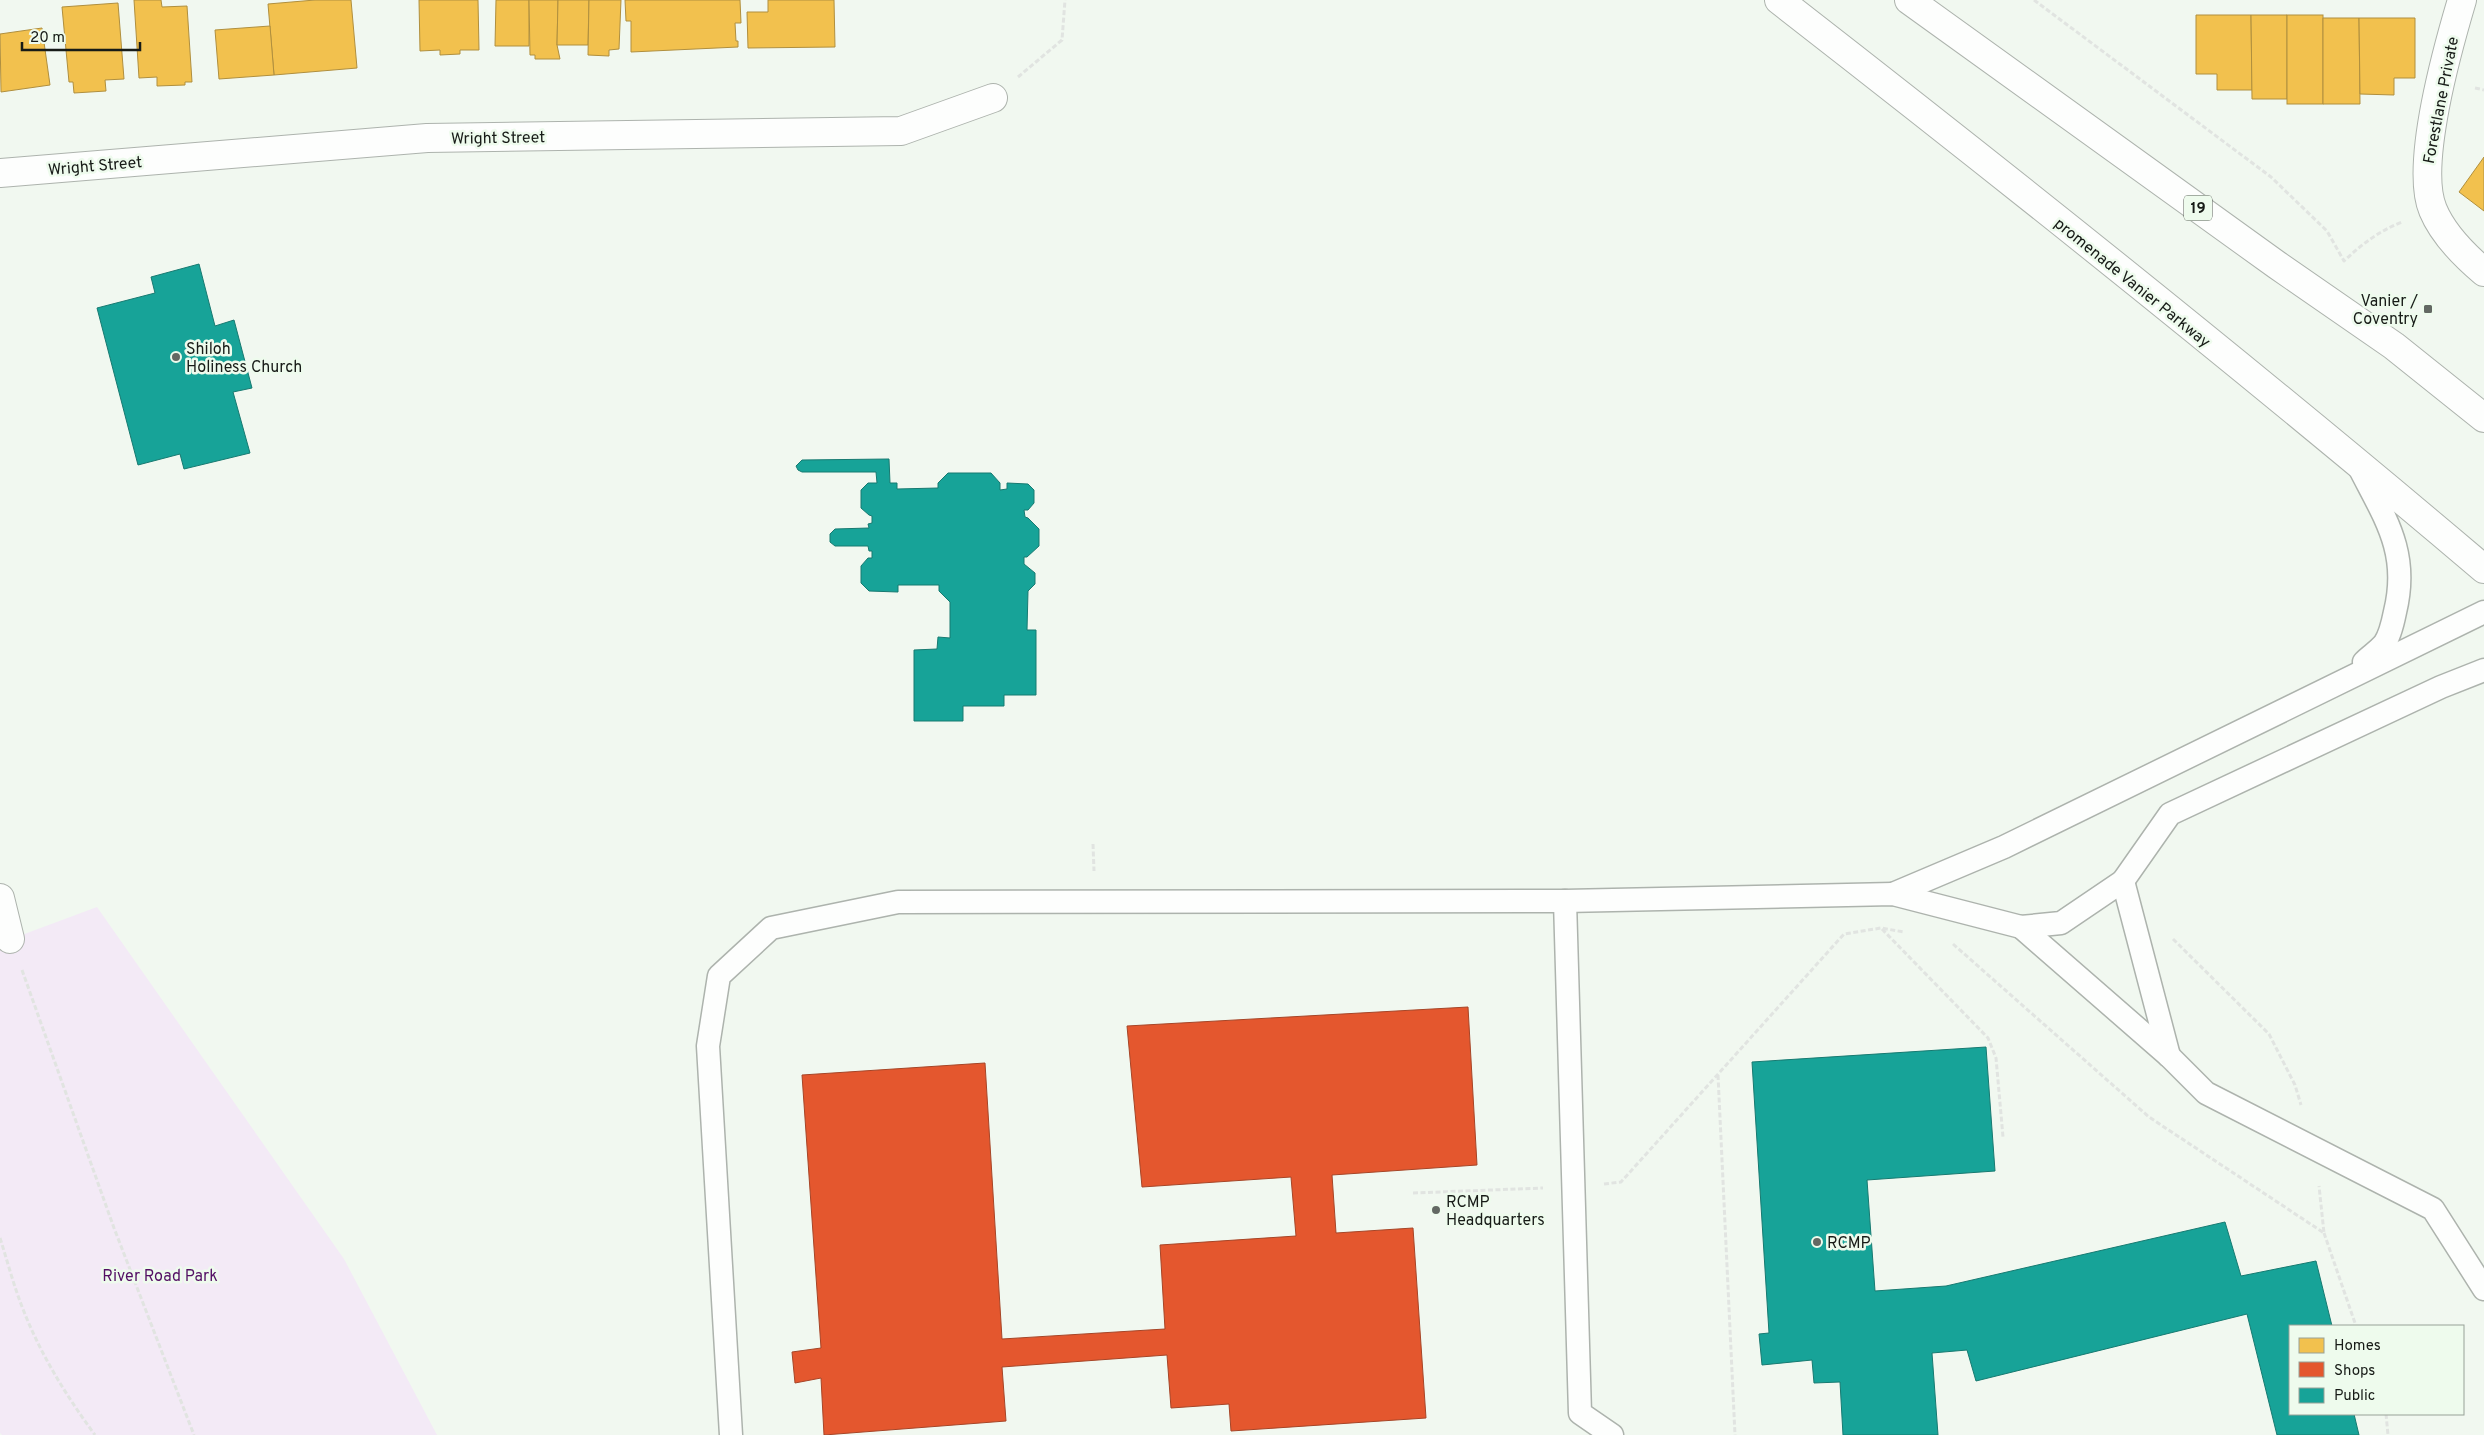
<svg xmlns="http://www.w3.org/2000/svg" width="2484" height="1435" font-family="Overpass,sans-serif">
<rect width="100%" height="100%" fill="#f1f8f0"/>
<polygon fill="#f3eaf6" points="97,907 344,1259 437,1435 2,1435 0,1433 0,925 11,939"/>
<g fill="#f2c14e" stroke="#b08f3e">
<polygon points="134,0 161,0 162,7 187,6 192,82 185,82 185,85 157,86 157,77 139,78"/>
<polygon points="315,0 351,0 357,68 274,75 268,4"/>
<polygon points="419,0 478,0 479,50 460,50 460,54 440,55 440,50 420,51"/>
<polygon points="496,0 529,0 529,46 495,46"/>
<polygon points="529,0 558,0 557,45 560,59 535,59 535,55 530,55"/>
<polygon points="558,0 589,0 588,45 557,45"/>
<polygon points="589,0 621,0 619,49 609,50 609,56 588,55"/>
<polygon points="625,0 740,0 741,23 735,23 736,41 738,41 738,47 631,52 631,21 626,21"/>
<polygon points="768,0 834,0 835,47 748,48 747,12 768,12"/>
<polygon points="118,3 124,79 105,80 106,91 74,93 73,82 69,82 62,7"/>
<polygon points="2196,15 2251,15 2252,90 2217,90 2217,74 2196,74"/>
<polygon points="2251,15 2287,15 2287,99 2252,99"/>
<rect x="2287" y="15" width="36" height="89"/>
<polygon points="2323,18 2359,18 2360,104 2323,104"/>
<polygon points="2359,18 2415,18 2415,78 2394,78 2394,95 2360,94"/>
<polygon points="270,26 274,75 219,79 215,30"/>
<polygon points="42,28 50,85 1,92 0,34"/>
<polygon points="2484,157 2484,211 2459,192"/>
</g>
<polygon fill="#e4572e" stroke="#a64527" points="1468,1007 1477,1165 1332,1175 1336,1233 1413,1228 1426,1418 1231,1431 1229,1404 1171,1408 1167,1355 1002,1367 1006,1421 824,1435 821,1378 795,1383 792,1352 821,1348 802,1075 985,1063 1002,1339 1165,1329 1160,1245 1296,1236 1291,1177 1142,1187 1127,1026"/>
<g fill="#17a398" stroke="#177a71">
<polygon points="199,264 215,326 234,320 252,388 233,392 250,453 184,469 180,454 138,465 97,308 155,293 151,277"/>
<polygon points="889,459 890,483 897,483 897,489 938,488 938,483 948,473 991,473 1000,483 1000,490 1007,489 1007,483 1028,484 1034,490 1034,503 1028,510 1024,510 1025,517 1028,518 1039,529 1039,546 1027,557 1024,557 1024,564 1035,573 1035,584 1028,591 1027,630 1036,630 1036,695 1004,695 1004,706 963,706 963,721 914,721 914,650 937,649 938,637 950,638 950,602 939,591 939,585 898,585 898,592 869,591 861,583 861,566 868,558 872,558 872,551 869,551 868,546 835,546 830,542 830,534 835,529 869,528 868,524 872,523 872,516 869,515 861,508 861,490 868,483 877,483 876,472 802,472 798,470 796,466 802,460"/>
<polygon points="1986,1047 1995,1171 1867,1180 1875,1291 1946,1286 2225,1222 2241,1276 2316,1261 2332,1326 2290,1326 2290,1414 2354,1414 2359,1435 2277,1435 2247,1314 1976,1381 1967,1350 1932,1353 1938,1435 1843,1435 1840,1382 1814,1383 1812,1360 1762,1365 1759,1334 1769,1333 1752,1062"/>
</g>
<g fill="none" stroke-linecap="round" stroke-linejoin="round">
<g stroke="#adb3ad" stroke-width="25">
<g id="service">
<path d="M2358,465C2384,517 2410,551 2395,612C2393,622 2390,636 2384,644C2378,651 2370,656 2364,662"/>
<polyline points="2123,881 2169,1056"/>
<polyline points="1893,894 2004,847 2484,612"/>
<polyline points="1565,901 1580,1413 1612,1435"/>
<polyline points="2021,927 2169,1056 2206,1093 2433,1209 2484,1289"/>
<polyline points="731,1435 708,1046 719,976 771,928 898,902 1565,901 1893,894 2021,927 2061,923 2123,881 2170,814 2441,687 2484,670"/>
</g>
</g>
<g stroke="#adb3ad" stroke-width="30">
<g id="minor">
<path d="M2462,0C2448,47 2414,166 2433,210C2443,234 2465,256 2484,272"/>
<polyline points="0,173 427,138 901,131 993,98"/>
<polyline points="0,898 10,939"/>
</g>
</g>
<g stroke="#adb3ad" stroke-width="30">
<g id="primary">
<path d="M1779,0C2017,185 2254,374 2484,569"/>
<polyline points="1909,0 2277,265 2394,346 2484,418"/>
</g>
</g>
<g stroke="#e1e4e1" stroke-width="3" stroke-dasharray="5 2.5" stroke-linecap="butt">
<path d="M2034,0L2271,177L2327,231L2344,261C2362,244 2379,231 2402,222"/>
<polyline points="1018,77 1062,40 1065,0"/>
<polyline points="2475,88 2484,90"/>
<polyline points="1093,844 1094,871"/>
<polyline points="1882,929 1988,1038 1996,1058 2003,1137"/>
<polyline points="2173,939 2269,1034 2295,1085 2301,1105"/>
<polyline points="1953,944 2149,1117 2324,1233 2319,1186"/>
<polyline points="22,970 114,1228 194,1435"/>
<polyline points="1718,1075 1735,1435"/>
<polyline points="1604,1184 1621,1182 1844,934 1881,928 1904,932"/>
<polyline points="1413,1193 1543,1188"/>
<polyline points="2324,1233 2356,1326"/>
<path d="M0,1238C7,1260 13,1283 21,1304C39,1352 65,1394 95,1435"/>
<polyline points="2386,1414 2388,1435"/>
</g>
<use href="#service" stroke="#fdfefd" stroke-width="22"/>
<use href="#minor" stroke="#fdfefd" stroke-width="28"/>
<use href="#primary" stroke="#fdfefd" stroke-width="28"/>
</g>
<g fill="#636863" stroke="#eefbed" stroke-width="2">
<rect x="2423" y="304" width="10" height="10" rx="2.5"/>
<circle cx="176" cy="357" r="5"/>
<circle cx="1436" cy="1210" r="5"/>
<circle cx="1817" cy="1242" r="5"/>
</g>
<g text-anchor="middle" stroke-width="5" stroke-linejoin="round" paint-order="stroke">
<rect fill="#eefbed" stroke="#585e57" stroke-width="1" x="2184" y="195.5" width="28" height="25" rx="4"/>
<g font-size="15" font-weight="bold" fill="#171b17">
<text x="2198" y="213">19</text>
</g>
<g font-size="16" fill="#171b17" stroke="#eefbed">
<text transform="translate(2440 100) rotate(-79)" y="6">Forestlane Private</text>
<text transform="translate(498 137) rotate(-1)" y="6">Wright Street</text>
<text transform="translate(95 165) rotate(-5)" y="6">Wright Street</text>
<text transform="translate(2133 282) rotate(39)" y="6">promenade Vanier Parkway</text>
</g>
<g font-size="16" fill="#171b17" stroke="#eefbed" text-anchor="start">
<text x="2418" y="306" text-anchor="end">Vanier /<tspan x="2418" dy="18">Coventry</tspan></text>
<text x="186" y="354">Shiloh<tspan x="186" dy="18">Holiness Church</tspan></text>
<text x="1446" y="1207">RCMP<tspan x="1446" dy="18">Headquarters</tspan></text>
<text x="1827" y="1248">RCMP</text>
</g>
<g font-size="16" fill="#530f64" stroke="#eefbed">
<text x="160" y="1281">River Road Park</text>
</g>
</g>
<rect x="2289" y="1325" width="175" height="90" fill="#eefbed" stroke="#98a197"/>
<rect x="2299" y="1338" width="25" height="15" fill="#f2c14e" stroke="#98a197"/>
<text x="2334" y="1350" font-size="15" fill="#171b17">Homes</text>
<rect x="2299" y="1362" width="25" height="15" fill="#e4572e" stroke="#98a197"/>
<text x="2334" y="1375" font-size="15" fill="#171b17">Shops</text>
<rect x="2299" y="1388" width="25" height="15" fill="#17a398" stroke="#98a197"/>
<text x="2334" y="1400" font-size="15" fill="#171b17">Public</text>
<path d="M22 42v8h118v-8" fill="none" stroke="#171b17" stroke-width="2.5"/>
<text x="30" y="42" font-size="15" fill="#171b17" stroke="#eefbed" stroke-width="4" paint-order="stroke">20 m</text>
</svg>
